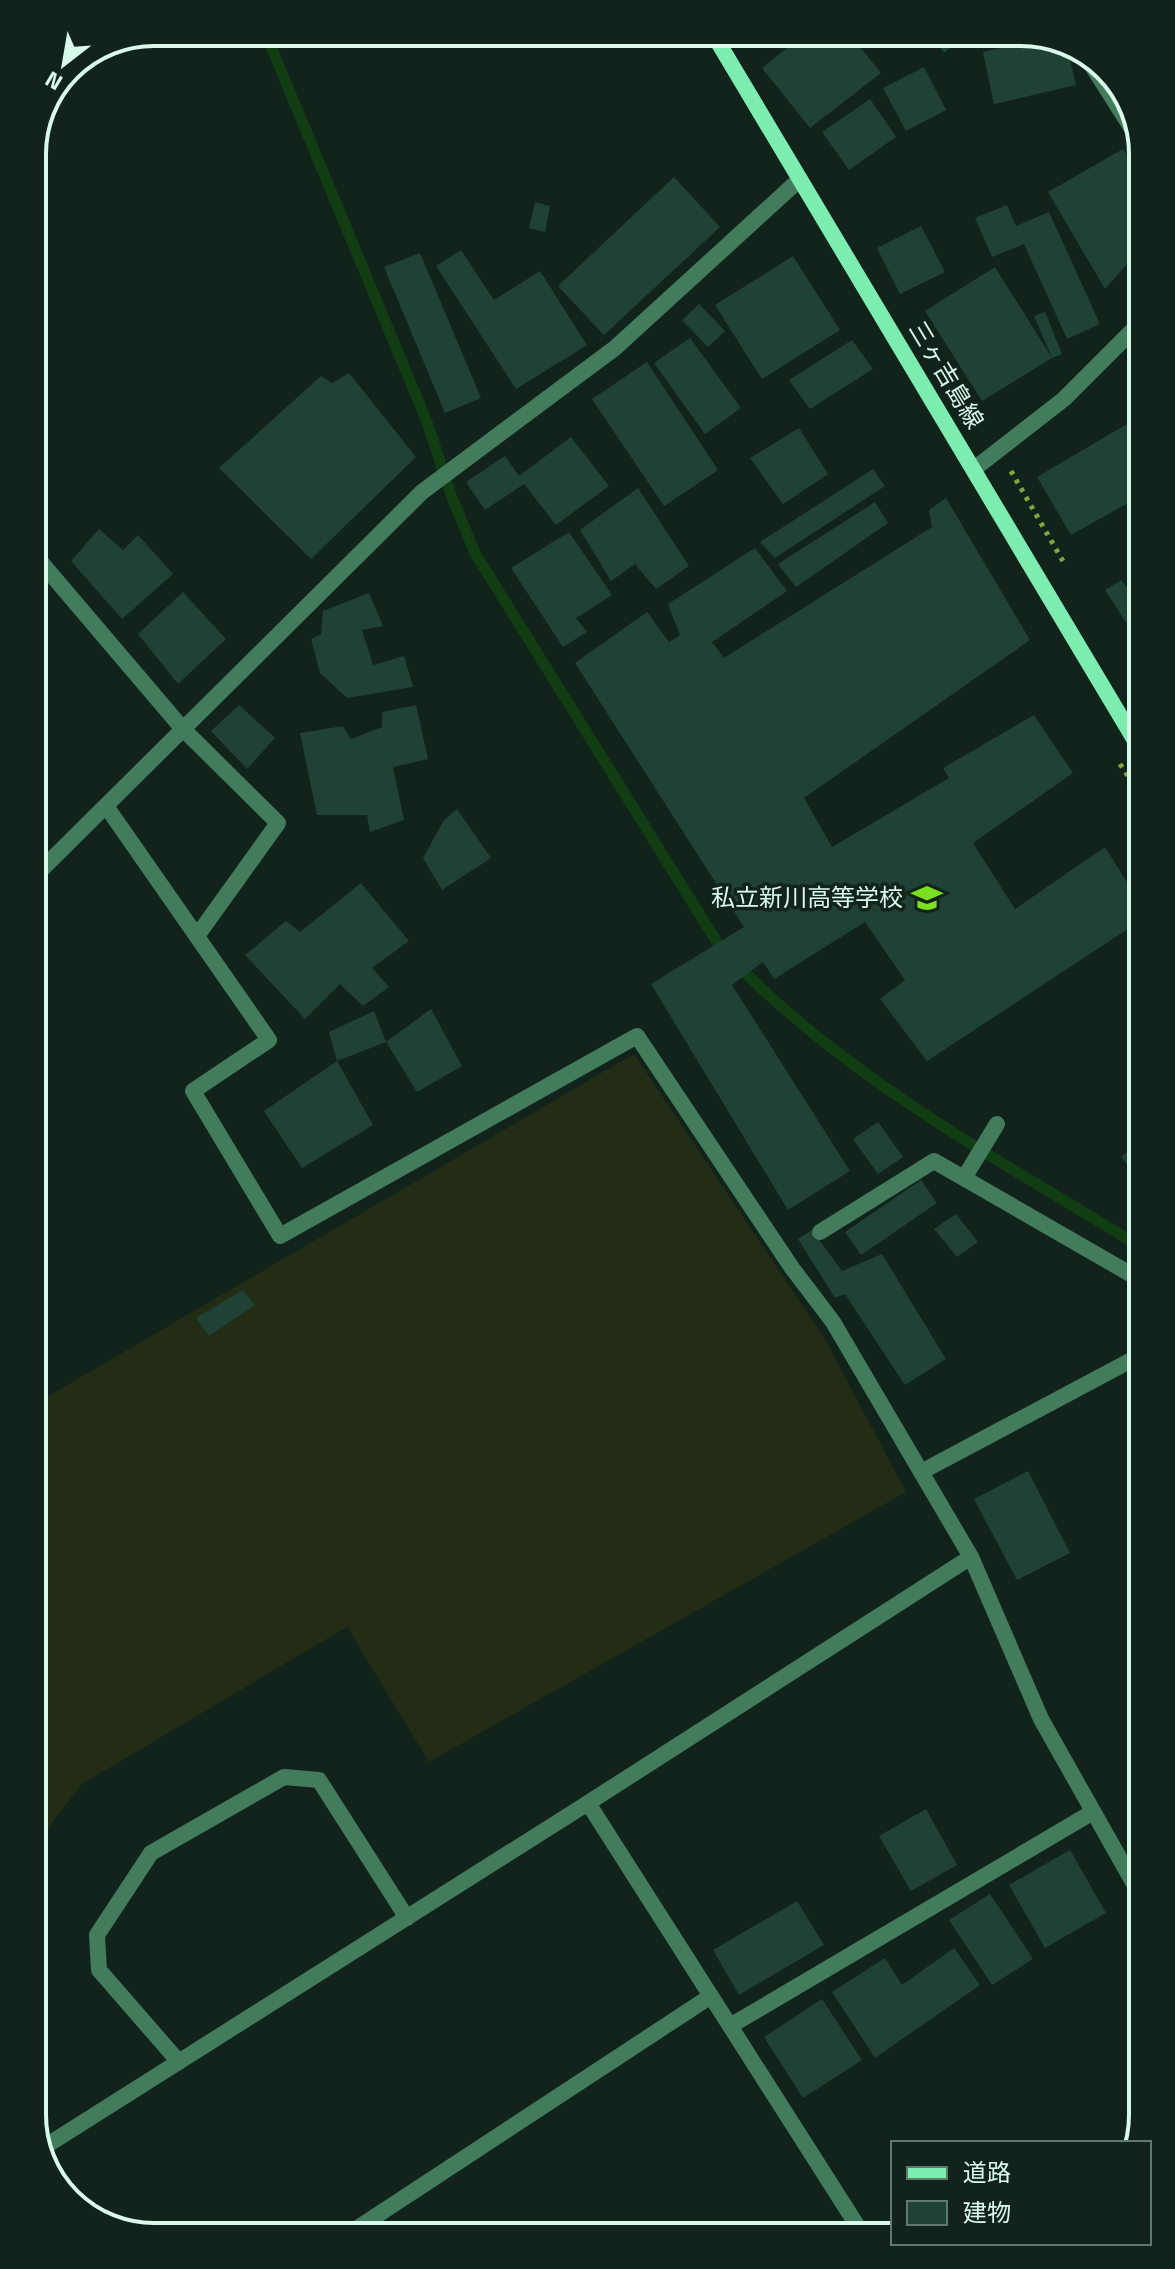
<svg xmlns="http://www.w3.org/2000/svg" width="1175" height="2269" font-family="'Titillium Web','Noto Sans JP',sans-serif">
<rect width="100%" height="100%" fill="#12231c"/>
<polygon fill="#232c15" points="634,1054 825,1339 906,1492 429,1762 347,1627 82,1784 40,1838 38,1402"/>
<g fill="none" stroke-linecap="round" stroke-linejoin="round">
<path stroke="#113d13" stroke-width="11" d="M265,32L427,422L451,495L475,553L720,947C838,1074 993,1156 1139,1246"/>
</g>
<g fill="#204135">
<polygon points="807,32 848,32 881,73 810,128 762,68"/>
<polygon points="928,32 969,32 944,53"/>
<polygon points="1044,38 1067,47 1076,85 994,104 983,52"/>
<polygon points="924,67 946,110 906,131 883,88"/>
<polygon points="870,99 896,137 849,170 822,132"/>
<polygon points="1123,149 1134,165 1134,256 1105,289 1048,192"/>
<polygon points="674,177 720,227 604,335 558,286"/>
<polygon points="535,202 550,206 545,232 529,228"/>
<polygon points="1007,205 1016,226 1049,212 1100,324 1067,339 1024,244 992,257 975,218"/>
<polygon points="921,226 945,272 900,294 877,248"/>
<polygon points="461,250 494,300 540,271 587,345 516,389 436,266"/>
<polygon points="420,253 481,398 445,413 384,267"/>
<polygon points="793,256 840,330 762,379 715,305"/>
<polygon points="995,267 1052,358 982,401 925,311"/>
<polygon points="699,304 725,331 708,347 682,320"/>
<polygon points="1045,312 1062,354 1052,358 1034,316"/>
<polygon points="690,338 741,408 705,434 654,363"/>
<polygon points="852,340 873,369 810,409 789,380"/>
<polygon points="647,362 718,470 664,506 592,399"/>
<polygon points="349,373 416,457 311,559 219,468 321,376 332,383"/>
<polygon points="1132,421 1135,427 1135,515 1128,503 1071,535 1037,477"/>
<polygon points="799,428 828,474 783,504 750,458"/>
<polygon points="571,437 609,486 556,525 524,484 485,510 466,482 505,456 519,476"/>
<polygon points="873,469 885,486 775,558 760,542"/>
<polygon points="638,488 689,566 656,589 635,564 611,581 580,530"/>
<polygon points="946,498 1030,640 804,798 832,847 949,778 943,768 1034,715 1073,773 973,843 1015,909 1105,847 1137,898 1137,923 927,1061 880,999 905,980 865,922 774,979 763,962 732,985 850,1171 788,1210 651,984 744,927 575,663 647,612 669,642 680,635 668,604 755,548 787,591 712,642 724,658 932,527 929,510"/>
<polygon points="875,502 888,523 796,587 778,564"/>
<polygon points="99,529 123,550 138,535 173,574 122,619 71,561"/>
<polygon points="569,532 612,595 576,618 587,632 563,647 511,568"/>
<polygon points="1121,580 1133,594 1136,592 1136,638 1105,590"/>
<polygon points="183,592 226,639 178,684 138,634"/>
<polygon points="369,593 383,626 362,630 373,665 404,656 413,687 347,698 320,673 311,639 321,634 323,611"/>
<polygon points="239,705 275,738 247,769 211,731"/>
<polygon points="416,705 428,759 393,767 404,820 370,832 367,815 317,815 300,733 343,726 351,739 382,727 382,712"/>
<polygon points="457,809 491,858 442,890 423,858 444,820"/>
<polygon points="361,883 409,941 372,968 389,987 363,1006 340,984 305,1019 245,955 286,921 300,932"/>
<polygon points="431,1009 462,1066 417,1092 386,1042"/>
<polygon points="374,1011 386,1042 337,1061 329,1032"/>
<polygon points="337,1061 373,1125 302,1168 264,1111"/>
<polygon points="878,1122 903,1157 878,1174 853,1139"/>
<polygon points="1138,1146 1139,1183 1121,1156"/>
<polygon points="921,1180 937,1203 861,1255 845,1232"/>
<polygon points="956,1214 978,1242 957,1257 934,1229"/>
<polygon points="812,1230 842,1271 882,1254 946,1359 905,1385 845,1294 835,1298 798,1239"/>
<polygon points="243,1290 255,1305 209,1336 196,1318"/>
<polygon points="1028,1471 1070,1553 1017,1580 974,1499"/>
<polygon points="926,1809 957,1865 911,1891 879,1836"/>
<polygon points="1070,1850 1106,1913 1045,1948 1009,1885"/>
<polygon points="990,1894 1033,1959 992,1985 949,1920"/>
<polygon points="797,1901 824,1945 739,1995 713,1950"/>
<polygon points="954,1948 980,1985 875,2058 832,1992 885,1958 902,1985"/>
<polygon points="822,1999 862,2060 803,2098 764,2037"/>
</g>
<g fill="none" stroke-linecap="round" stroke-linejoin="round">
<g stroke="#82a73f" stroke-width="5" stroke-dasharray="4 6" stroke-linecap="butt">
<polyline points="1011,471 1064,563"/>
<polyline points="1120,764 1137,790"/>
</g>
<g stroke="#437c5d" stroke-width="16">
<polyline points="1084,53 1134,132"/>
<polyline points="974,469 1064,399 1135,328"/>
<polyline points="34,554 182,728 278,823 197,936"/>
<polyline points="106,806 269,1040 193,1091 280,1236 637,1036 792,1268 833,1322 971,1557"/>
<polyline points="36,875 422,492 615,348 800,179"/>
<polyline points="964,1178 997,1124"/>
<polyline points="820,1232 934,1161 1139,1279"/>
<polyline points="921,1472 1139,1356"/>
<polyline points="730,2026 1093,1812"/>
<polyline points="179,2062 99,1970 97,1935 151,1853 284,1777 319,1780 407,1918"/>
<polyline points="41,2149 588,1803"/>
<polyline points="860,2230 588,1803 971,1557 1041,1719 1142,1898"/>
<polyline points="347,2235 711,1996"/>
</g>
<polyline stroke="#7cedaf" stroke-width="16" points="712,32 1137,744"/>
</g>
<defs>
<g id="school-bare" transform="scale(2.4)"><path d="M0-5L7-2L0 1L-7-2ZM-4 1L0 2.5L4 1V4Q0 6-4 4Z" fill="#7be01e" stroke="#12231c" stroke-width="2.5" paint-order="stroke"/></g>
</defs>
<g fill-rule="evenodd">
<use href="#school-bare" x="927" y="898"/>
</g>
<g text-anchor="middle" stroke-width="7" stroke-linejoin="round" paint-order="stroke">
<g font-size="24" fill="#d9faea" stroke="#12231c">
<text transform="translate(946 375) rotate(59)" y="8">三ヶ吉島線</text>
</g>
<g font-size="24" fill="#d9faea" stroke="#12231c" text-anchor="end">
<text x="903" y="906">私立新川高等学校</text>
</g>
</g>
<path d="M0 0H1175V2269H0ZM154 46H1021A108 108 0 0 1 1129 154V2115A108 108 0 0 1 1021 2223H154A108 108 0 0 1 46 2115V154A108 108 0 0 1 154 46Z" fill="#12231c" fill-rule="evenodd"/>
<path fill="none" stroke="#d9faea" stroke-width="4" d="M154 46H1021A108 108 0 0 1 1129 154V2115A108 108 0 0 1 1021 2223H154A108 108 0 0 1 46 2115V154A108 108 0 0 1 154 46Z"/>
<rect x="891" y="2141" width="260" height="104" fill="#12231c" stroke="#62796e" stroke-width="2"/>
<rect x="907" y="2167" width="40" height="12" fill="#7cedaf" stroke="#62796e" stroke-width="2"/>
<text x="963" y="2181" font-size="24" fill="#d9faea">道路</text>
<rect x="907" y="2201" width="40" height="24" fill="#204135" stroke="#62796e" stroke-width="2"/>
<text x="963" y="2221" font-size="24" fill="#d9faea">建物</text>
<g transform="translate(64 64) rotate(211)" stroke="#12231c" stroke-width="6" paint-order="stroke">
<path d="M0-6L14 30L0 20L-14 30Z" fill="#d9faea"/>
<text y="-12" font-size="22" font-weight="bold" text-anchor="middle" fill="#d9faea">N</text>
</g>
</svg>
